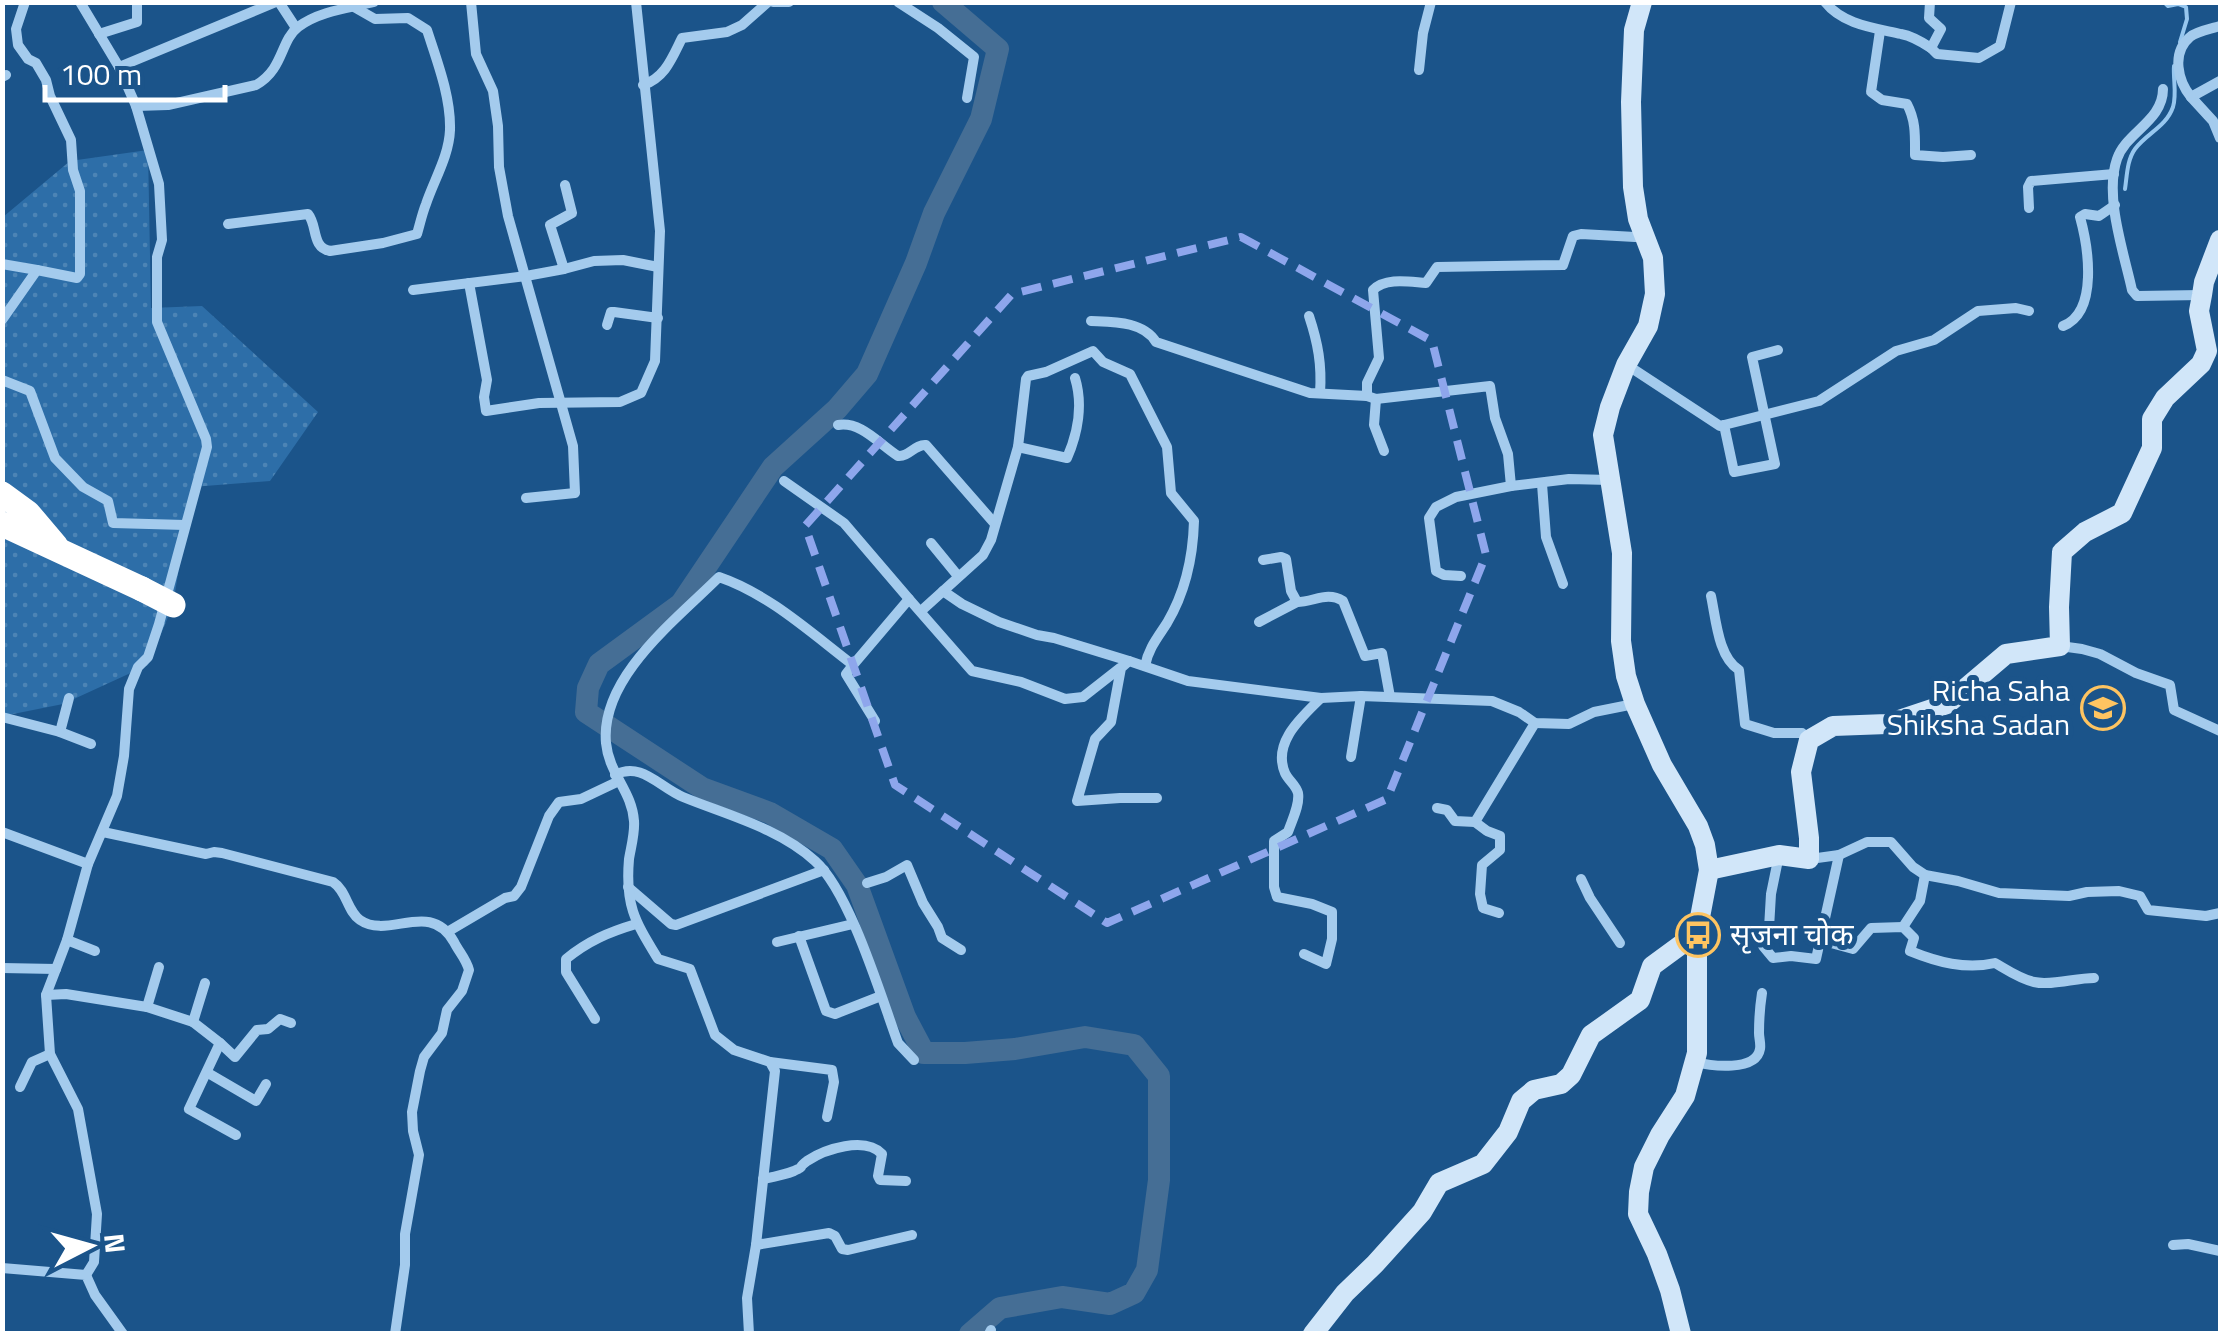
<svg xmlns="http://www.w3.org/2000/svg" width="2223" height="1336" font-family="'Titillium Web','Noto Sans Devanagari',sans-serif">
<defs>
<pattern id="grass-dots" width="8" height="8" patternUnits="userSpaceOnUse" patternTransform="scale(2.5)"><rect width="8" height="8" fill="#2d6ea8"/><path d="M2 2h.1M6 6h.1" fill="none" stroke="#4c84b5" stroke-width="1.8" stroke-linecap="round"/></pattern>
</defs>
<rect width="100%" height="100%" fill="#1b548a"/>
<polygon fill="url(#grass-dots)" points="148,150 151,308 202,306 318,412 270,481 192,487 173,605 148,665 63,704 3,716 3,217 70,161"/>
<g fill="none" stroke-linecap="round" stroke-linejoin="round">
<g stroke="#97c7ef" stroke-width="4">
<polyline points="2164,2 2168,6 2178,4 2186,7 2187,19 2180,42"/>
<path d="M2125,189C2127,176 2127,160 2135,149C2147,133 2166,127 2173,107C2177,94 2173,79 2174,66"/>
</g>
<polyline stroke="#456e95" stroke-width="22" points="943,2 998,49 981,119 934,213 916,263 867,374 837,409 773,467 681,604 599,664 588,688 586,712 702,788 770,813 832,849 857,885 905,1017 924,1053 965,1053 1015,1049 1085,1037 1134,1045 1159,1076 1159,1180 1147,1270 1134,1293 1110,1304 1062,1297 1000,1308 970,1334"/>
<g stroke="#a4cbed" stroke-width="10">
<polyline points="25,2 16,29 18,45 28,59 36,63 46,80 50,96 71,140 73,170 80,191 80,274 77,278 37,270"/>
<path d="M80,2L119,67L136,106L168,105L256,85C284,69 280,41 298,27C319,11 349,8 374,2"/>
<polyline points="279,2 296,28"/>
<polyline points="471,2 476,54 493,91 498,126 499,167 508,216 573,446 575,493 526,498"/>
<polyline points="773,2 789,2"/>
<polyline points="898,2 938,28 974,57 967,98"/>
<path d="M1825,2C1843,25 1875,28 1901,34C1912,36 1922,42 1931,48L1941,29L1929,18L1930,2"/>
<path d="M1880,31L1871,92L1882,100L1907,104C1916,121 1915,136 1915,155L1943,157L1971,155"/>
<polyline points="99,34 137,22 137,2"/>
<polyline points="1931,48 1937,54 1979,58 2000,46 2011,2"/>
<polyline points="119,67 276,2"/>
<polyline points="1419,70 1423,33 1431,2"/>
<polyline points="2,77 6,75"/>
<polyline points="2220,81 2191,97 2213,121 2220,138"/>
<path d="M643,85C665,78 672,58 682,38L727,32L742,25L768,2"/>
<path d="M2163,89C2163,121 2126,132 2117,159C2104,196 2124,253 2132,290L2137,296L2201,295"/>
<path d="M2191,97C2178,81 2171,53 2190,37C2197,31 2211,29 2220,26"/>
<polyline points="2029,208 2028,187 2031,181 2114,174"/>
<path d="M228,224L308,214C318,226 311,247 330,251L383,243L417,234C420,224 422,214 426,204C434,180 449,156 450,130C451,97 437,61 427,30L408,18L375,19L354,7"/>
<polyline points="2,264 37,270 2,320"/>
<polyline points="564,269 550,225 572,213 565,185"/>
<polyline points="469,283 487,380 484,397 486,411 539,403 620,402 641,393 655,361 660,231 636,2"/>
<polyline points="413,290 526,276 564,269 594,261 623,260 658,267"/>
<path d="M1309,316C1318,343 1322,365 1320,393"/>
<path d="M1091,321C1113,322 1143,321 1156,342L1310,393L1367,396L1376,399L1490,386L1495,418L1508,454L1511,486"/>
<polyline points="607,325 611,312 614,312 658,318"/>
<path d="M2063,326C2099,312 2088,246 2080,217L2085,214L2099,216L2115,205"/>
<polyline points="1627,365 1720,426 1724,425 1819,401 1896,351 1934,340 1978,311 2016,308 2029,311"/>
<polyline points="2,380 30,391 55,458 83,487 108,501 113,523 185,525"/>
<path d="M1367,396V383L1379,358L1373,290C1386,277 1410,282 1426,283L1437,267L1563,265L1573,236L1581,234L1635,237L1644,235"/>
<polyline points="1376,399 1374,425 1384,451"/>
<path d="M838,425C861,421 879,444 898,456C909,457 915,444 926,445L995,524"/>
<polyline points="1724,425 1734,472 1775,464 1752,357 1778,350"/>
<path d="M1018,447L1067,458C1078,433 1083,404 1075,378"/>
<polyline points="784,481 844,523 909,599"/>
<polyline points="1542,484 1546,537 1563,584"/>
<polyline points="931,543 958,576"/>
<path d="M1263,560L1281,557L1286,559L1291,591L1297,602C1314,602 1327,591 1343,601L1365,656L1382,653L1390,697"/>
<polyline points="1461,576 1444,575 1436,571 1429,518 1436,507 1456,497 1511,486 1569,479 1610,480"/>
<polyline points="943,591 962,604 999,622 1037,635 1054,638 1129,661"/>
<path d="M1711,596C1716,619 1718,657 1739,670L1745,724L1774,733H1802L1809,740"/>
<path d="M921,611L983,555L991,540L1018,447L1026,379L1028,376L1046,372L1093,351L1103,362L1130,374L1167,447L1171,493L1194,521C1193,557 1186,591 1167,623C1158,637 1148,649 1145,666"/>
<polyline points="1259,622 1297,602"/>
<polyline points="2060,646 2082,649 2100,654 2136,673 2170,685 2174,710 2220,731"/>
<polyline points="853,665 909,599 972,671 1021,682 1065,699 1083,697 1120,668"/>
<polyline points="2,717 60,732 91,744"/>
<polyline points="60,732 69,698"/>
<polyline points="1351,757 1361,696"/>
<path d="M615,775C641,761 659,787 683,797C727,815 779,828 815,861C850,892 881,997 898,1043L914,1060"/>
<polyline points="1157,798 1120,798 1077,801 1095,739 1111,722 1121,668 1129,661 1188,681 1321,698 1361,696 1492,701 1519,712 1535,723 1569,724 1594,712 1634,704"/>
<polyline points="1437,808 1447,810 1455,821 1475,822"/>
<polyline points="2,832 88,864"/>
<path d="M103,832L206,854L214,852L222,853L333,882C347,891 347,911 360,920C389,940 430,899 454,942C459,952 466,959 469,970L462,991L447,1010L442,1033L424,1057L420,1071L412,1112L413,1131L419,1155L405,1234V1265L395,1334"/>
<polyline points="1779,855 1771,894 1769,928 1763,946 1773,958 1791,956 1816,959 1839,855"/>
<polyline points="1810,859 1839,855 1867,842 1891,842 1913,867 1925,875 1958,881 1999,893 2069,896 2087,892 2119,891 2140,896 2148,910 2206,916 2220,913"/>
<polyline points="1581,879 1590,898 1620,943"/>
<polyline points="867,883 886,877 907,865 923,903 938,927 942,938 961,950"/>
<polyline points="628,887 671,924 676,925 824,870"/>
<polyline points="1499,913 1483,908 1480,894 1482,865 1500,850 1500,836 1487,831 1475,822 1535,723"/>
<polyline points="1903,927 1920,901 1925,875"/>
<polyline points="449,931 505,898 514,896 521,887 549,816 559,802 581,799 619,781"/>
<polyline points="799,936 826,1011 835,1014 881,996"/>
<polyline points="67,940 95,951"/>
<path d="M1820,940L1853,949L1871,928L1903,927L1914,938L1910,951C1937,962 1966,970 1995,963C2007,970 2020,979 2034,982C2051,986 2075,978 2094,978"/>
<polyline points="777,942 853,924"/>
<path d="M1304,954L1326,964L1332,939V912L1312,904L1277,897L1274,887V841L1288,832C1292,820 1300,805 1298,793C1296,785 1288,780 1285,773C1272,742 1302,717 1321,698"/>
<polyline points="2,968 56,969 67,940 88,864 117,796 124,756 129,689 138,667 148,657 159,624 207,447 206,439 157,322 157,257 162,240 159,184 136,106"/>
<polyline points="56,969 46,995 50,1054 78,1109 97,1214 94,1262 86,1275"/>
<polyline points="205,983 193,1022 220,1043 189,1109 236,1135"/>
<polyline points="46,995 66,994 147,1007 193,1022"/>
<polyline points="147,1007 159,967"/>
<path d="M595,1019L566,972V959C588,941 609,932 636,924"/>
<polyline points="220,1043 235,1057 257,1030 268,1029 280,1019 291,1023"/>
<polyline points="770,1062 832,1070 834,1082 827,1117"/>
<path d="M1695,1062C1711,1066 1756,1072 1760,1049C1761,1044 1759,1038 1759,1033C1759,1020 1760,1006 1762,993"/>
<polyline points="208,1073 256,1101 266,1084"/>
<polyline points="20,1087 32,1062 50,1054"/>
<path d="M763,1179C773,1177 784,1175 794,1171C807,1165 796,1169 807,1161C825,1149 865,1136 882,1154L878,1176L880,1180L906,1181"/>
<polyline points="756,1245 829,1233 835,1236 842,1249 848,1250 912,1235"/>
<polyline points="2173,1245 2188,1244 2220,1251"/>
<polyline points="2,1268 86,1275 95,1295 123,1334"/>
<path d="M749,1334L747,1298L756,1245L775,1071L770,1062L734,1050L715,1035L690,969L658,959C635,921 625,906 629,859C631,847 635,833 634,821C632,791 609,774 606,743C600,677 677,619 719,577C769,594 811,633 853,665L846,674L875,721"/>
<polyline points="989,1334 991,1330"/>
</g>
<g stroke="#d1e6f9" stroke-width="20">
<polyline points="1642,2 1634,30 1631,102 1633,187 1638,219 1653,258 1655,294 1648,326 1626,365 1610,407 1603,435 1622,553 1621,641 1626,676 1635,704 1662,765 1698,826 1705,845 1709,870 1697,933 1697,1053 1685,1096 1660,1135 1644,1167 1639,1192 1638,1214 1657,1254 1670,1290 1681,1334"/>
<polyline points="1709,870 1779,855 1809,859 1809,838 1801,772 1809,740 1833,726 1887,724 1947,704 2006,654 2060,646 2059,607 2062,552 2085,532 2122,513 2152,448 2152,419 2165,398 2201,364 2207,351 2199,311 2202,295 2204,282 2220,240"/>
<polyline points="1313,1334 1345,1293 1375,1264 1422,1212 1439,1183 1483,1164 1508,1132 1521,1101 1534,1090 1561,1084 1571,1075 1591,1035 1640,1000 1652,966 1697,933"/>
</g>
<g stroke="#fff" stroke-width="25">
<polyline points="2,494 28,513 56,546"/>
<polyline points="2,524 142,589"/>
</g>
<polyline stroke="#fff" stroke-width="25" points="142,589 173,605"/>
</g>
<path fill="none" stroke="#8ea6ec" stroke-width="8" stroke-dasharray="20 12" stroke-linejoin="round" d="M1241,237L1432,341L1486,555L1387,799L1107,923L895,785L805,526L1012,294Z"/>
<defs>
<g id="school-ring" transform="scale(2.25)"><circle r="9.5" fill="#1b548a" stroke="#fec461" stroke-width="1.5"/><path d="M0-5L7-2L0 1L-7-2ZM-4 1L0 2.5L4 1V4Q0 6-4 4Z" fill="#fec461"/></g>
<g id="bus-ring" transform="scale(2.25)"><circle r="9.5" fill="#1b548a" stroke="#fec461" stroke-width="1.5"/><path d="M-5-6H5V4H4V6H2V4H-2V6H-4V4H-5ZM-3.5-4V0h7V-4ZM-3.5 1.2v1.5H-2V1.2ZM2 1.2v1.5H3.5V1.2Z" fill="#fec461"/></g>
</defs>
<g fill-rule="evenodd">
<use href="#school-ring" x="2103" y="708"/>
<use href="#bus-ring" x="1698" y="935"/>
</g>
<g text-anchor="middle" stroke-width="10" stroke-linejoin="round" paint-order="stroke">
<g font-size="30" fill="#fff" stroke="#1b548a" text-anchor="end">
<text x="2070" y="701">Richa Saha<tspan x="2070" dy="34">Shiksha Sadan</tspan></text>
<text x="1730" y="945" text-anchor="start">सृजना चोक</text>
</g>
</g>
<rect width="2223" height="1336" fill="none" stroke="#ffffff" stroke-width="10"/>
<g transform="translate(90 1246) rotate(84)" stroke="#1b548a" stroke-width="8" paint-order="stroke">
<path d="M0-8L18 38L0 25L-18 38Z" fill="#ffffff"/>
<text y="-15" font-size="28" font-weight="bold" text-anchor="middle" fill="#ffffff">N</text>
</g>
<path d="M45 85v15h180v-15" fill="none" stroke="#ffffff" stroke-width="5"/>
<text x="60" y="85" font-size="30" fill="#ffffff" stroke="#1b548a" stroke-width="8" paint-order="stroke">100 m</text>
</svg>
